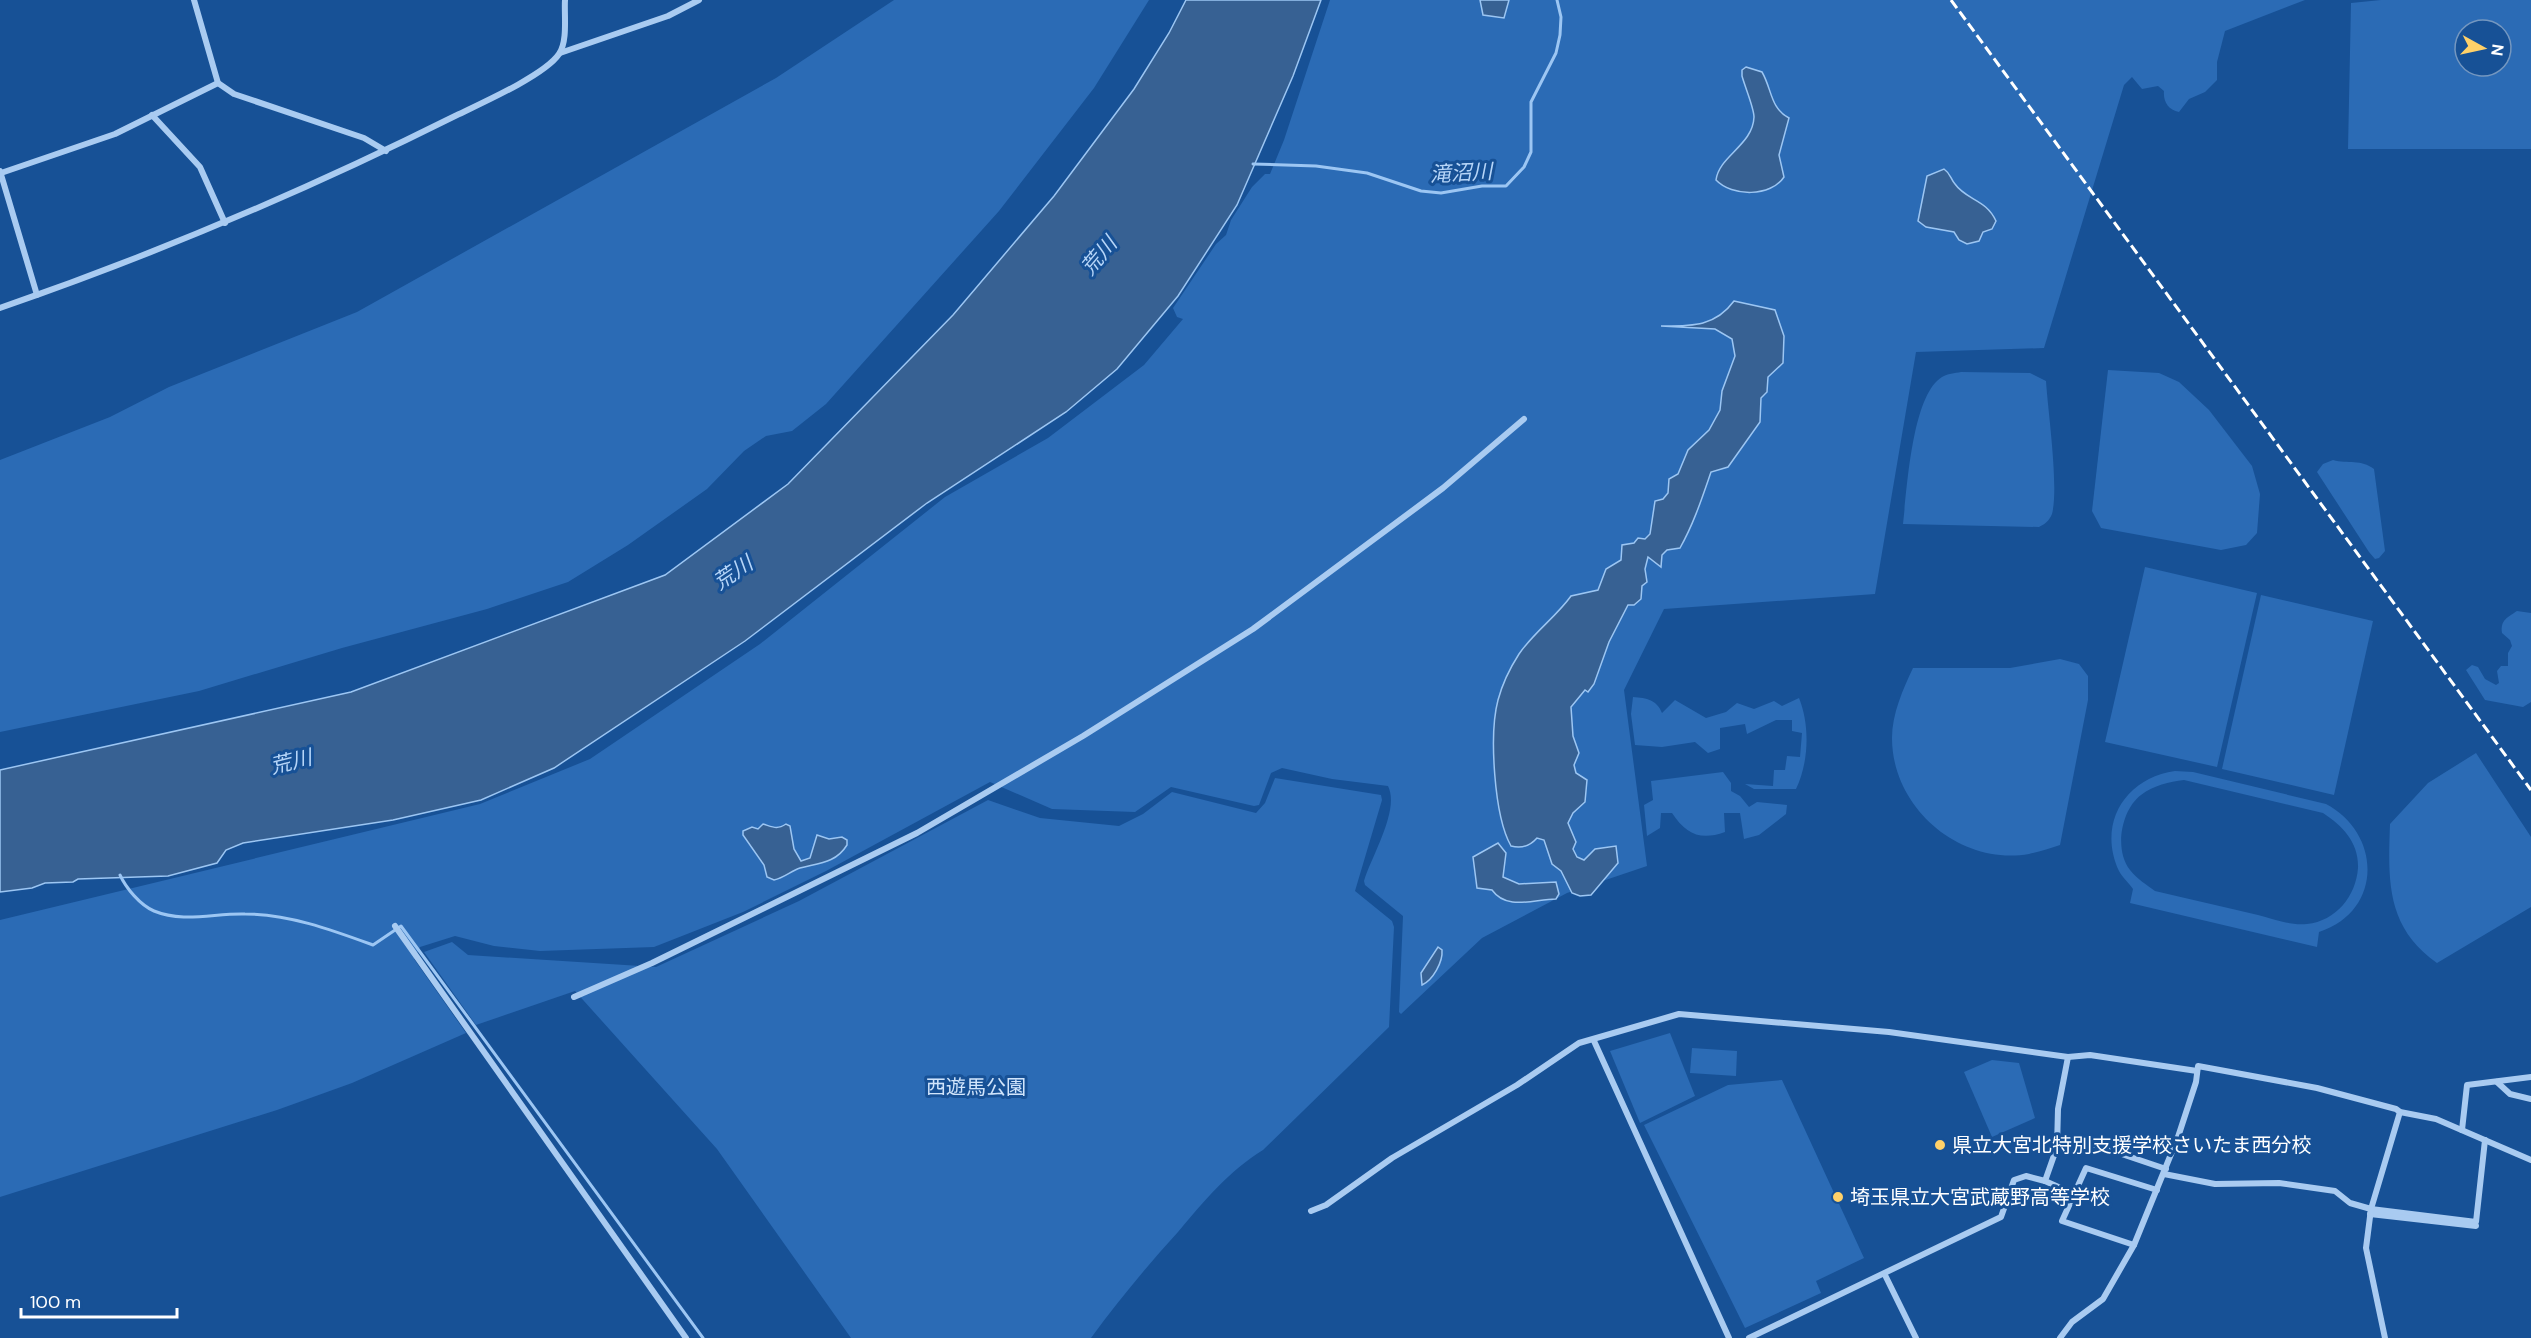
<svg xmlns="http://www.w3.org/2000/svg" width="2531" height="1338" font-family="'DM Sans','Noto Sans JP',sans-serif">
<rect width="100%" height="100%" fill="#175196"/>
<g fill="#2b6bb5" fill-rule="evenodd">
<polygon points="894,0 1149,0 1094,88 999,211 826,404 792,431 766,436 744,451 707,489 628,545 568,582 487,609 342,648 199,691 0,732 0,460 110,417 169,387 357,312 776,78"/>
<path d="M1330,0H2305L2225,31L2217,62V80L2205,92L2189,99L2179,112C2168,110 2163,101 2164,91L2158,86L2142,89L2132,77L2124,85L2044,348L1916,352L1875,594L1664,609L1624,690L1647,866L1567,893L1482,938L1401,1014L1399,1012L1403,916L1365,885L1364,881C1372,855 1400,810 1388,786L1332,779L1282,768L1271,773L1259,805L1254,806L1171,787L1135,812L1052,809L990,782L826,871L743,912L654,947L540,951L494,946L455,936L420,947L414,959L466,1033L352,1083L277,1110L0,1197V920L480,804L590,759L760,644L945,497L1048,438L1144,365L1183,319L1177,317L1173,308L1216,244L1226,235L1231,220L1252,187L1265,174H1270L1284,140Z"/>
<path d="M2381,0H2531V149H2348L2351,3ZM2465,30H2501V66H2465Z"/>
<polygon points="2108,370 2159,373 2179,382 2209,410 2252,466 2260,494 2257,533 2246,545 2221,550 2101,528 2092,511"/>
<path d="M1961,372L2030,373L2046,381C2048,412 2059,487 2052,514C2049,521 2045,524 2039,527L1903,524C1907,489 1912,395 1942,377C1947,374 1955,373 1961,372Z"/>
<path d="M2333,460C2348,464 2361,459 2374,469L2385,551L2379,558L2375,559L2369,552L2317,472L2323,464Z"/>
<polygon points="2145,567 2257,593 2217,767 2105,742"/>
<polygon points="2261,595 2373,621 2334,795 2222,769"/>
<path d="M2517,611L2531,613V702L2523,707L2485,700L2466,670L2472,665L2478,667L2485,679L2496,685L2499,683L2497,671L2501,666H2508V653L2512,646L2510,640L2502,633C2500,620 2508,617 2517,611Z"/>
<path d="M2060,659L2079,664L2088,676V700L2060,845C2050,848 2039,852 2029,854C1960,866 1892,808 1892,738C1892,714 1903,689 1913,668H2010Z"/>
<path d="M1633,697C1647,698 1657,700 1662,713L1675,700L1706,718L1726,712L1737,703L1754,709L1774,701L1782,706L1799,698C1810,725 1809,762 1796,789H1754L1745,784L1773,786L1774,770H1785L1787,756L1800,757L1802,733L1792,731V720H1776L1747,734L1745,724L1720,728V749L1708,753L1695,742L1662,747L1635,745L1631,714Z"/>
<path d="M2476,753L2531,837V907L2437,963C2386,927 2388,881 2390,824L2428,783Z"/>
<path d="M2175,771L2193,772L2326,804C2382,834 2383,911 2319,932L2317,947L2130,903L2133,889C2129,883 2122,877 2119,871C2097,824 2125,778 2175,771ZM2184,780L2323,813C2343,826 2359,843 2358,868C2356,896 2336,921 2307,924C2291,926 2274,919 2258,915C2224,907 2189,899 2155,891C2147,885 2137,879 2130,870C2114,850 2121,810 2141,795C2154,785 2169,782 2184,780Z"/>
<path d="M1723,772L1731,783V791L1740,796L1749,807L1757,802L1787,805L1786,814L1759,835L1744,839L1740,813H1724L1725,832C1700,841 1686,834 1672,813H1661L1660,828L1647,836L1644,805L1653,800L1651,781Z"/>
<path d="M1275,778L1381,795L1382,800L1355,891L1392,921L1394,927L1389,1027L1263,1150C1229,1171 1204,1201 1178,1232C1147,1266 1118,1301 1091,1338H851L717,1149L575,991L476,1025L424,952L452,942L468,955L656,967L799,901L988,800L1040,818L1119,826L1143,814L1172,792L1256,813L1265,803Z"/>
<polygon points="1670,1033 1695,1096 1640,1123 1610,1051"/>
<polygon points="1692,1048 1737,1051 1736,1076 1690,1073"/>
<polygon points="1992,1060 2019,1063 2035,1118 1992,1137 1964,1072"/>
<polygon points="1782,1080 1864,1258 1816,1281 1821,1293 1745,1328 1644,1125 1728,1085"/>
</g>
<g fill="#376193" stroke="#9cc6f3" stroke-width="1.5">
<polygon points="1186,0 1321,0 1293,76 1237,205 1178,296 1117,369 1066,412 927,503 745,641 554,768 481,800 393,820 243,843 226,850 217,863 168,876 78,879 73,882 45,883 32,888 0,892 0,770 351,692 665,575 788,484 953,315 1054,196 1134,89 1169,33"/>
<polygon points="1480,0 1509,0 1504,18 1483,15"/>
<path d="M1746,67L1762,72C1772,89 1770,108 1789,118L1779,155L1784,177C1771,197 1732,197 1716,180C1719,156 1753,145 1754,117C1754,108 1745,87 1742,76V70Z"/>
<path d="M1944,169C1951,174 1950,178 1955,184C1966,200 1986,199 1996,221L1992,229L1983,232L1979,241L1967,244L1959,240L1954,232L1926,227L1918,221L1927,176Z"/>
<path d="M1734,301L1775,310L1784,336L1783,363L1768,377L1767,392L1761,398L1760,422L1728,467L1711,472C1702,498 1694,523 1680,548L1667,550L1662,555L1661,567L1648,557L1645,569L1647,582L1642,586L1641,599L1634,605H1628L1609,642L1594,684L1588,692L1585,690L1571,707L1573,736L1579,753L1574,765L1576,773L1587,780L1585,802L1573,813L1568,823L1576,842L1573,849L1577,857L1584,860L1595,849L1616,846L1618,863L1591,895L1580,896L1572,893L1561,871L1552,864L1544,840L1537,838C1530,846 1522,849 1511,846C1494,816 1489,734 1498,700C1502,685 1510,668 1519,654C1534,632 1556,617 1571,596L1598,590L1606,569L1621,560L1622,545L1634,543L1638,538L1645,539L1650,534L1655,501L1663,499L1668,493L1669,479L1678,474L1688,450L1709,430L1720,410L1722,391L1735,356L1732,339L1715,329L1661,326C1691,326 1715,327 1734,301Z"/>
<path d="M763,824C773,827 777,830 786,824L790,826L794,849L801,861L810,858L817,835L829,839L842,837L847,840V845C836,863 819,863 800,868C791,871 784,878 774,880L767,877L764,865L743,835V831L752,827L758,829Z"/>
<path d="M1498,843L1506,853L1503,877L1519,884L1556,882L1559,894L1556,899C1534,899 1507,911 1492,890L1477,888L1473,857Z"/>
<path d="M1438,947L1442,950C1443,962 1433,980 1422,985L1421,973Z"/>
</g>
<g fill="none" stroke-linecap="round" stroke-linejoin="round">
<g stroke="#9cc6f3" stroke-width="3">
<polyline points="1253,164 1316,166 1367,173 1421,191 1441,193 1482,186 1506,186 1524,167 1531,152 1531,102 1556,53 1560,35 1561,17 1557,0"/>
<path d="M120,875C126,888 140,905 154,911C183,923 215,913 245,914C289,914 332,930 373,945L401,926L703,1338"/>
</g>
<g stroke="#a9cbf1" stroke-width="6">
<polyline points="194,0 218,83 234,94 364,138 386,151"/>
<polyline points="560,53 668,16 699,0"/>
<polyline points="152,115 200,167 225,223"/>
<polyline points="0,171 37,295"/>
<polyline points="1,173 115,134 218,83"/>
<path d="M0,308C156,254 307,190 455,116C480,104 545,75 559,54C568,41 564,15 565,0"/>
<polyline points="395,926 686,1338"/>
<polyline points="574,997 652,963 917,833 1083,736 1253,629 1443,488 1524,419"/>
<polyline points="1594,1041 1729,1338"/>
<polyline points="2068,1057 2058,1109 2057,1147 2045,1181 2074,1194"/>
<polyline points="2497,1082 2510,1094 2531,1099"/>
<polyline points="2462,1130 2467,1085 2531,1077"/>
<polyline points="2089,1143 2166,1169"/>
<polyline points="2164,1174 2215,1184 2279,1183 2335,1191 2350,1203 2371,1209 2476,1222 2485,1140"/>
<polyline points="1311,1211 1326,1205 1392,1158 1517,1085 1579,1043 1679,1014 1889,1032 2068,1057 2090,1055 2197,1071"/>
<polyline points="2370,1214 2476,1226"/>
<polyline points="2134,1245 2062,1221 2086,1168 2157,1190"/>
<polyline points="1885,1275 1916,1338"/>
<polyline points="1749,1338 2001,1217 2014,1180 2026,1176 2045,1181"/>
<polyline points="2060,1338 2072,1322 2103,1299 2134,1245 2178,1137 2196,1082 2198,1066 2317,1088 2396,1109 2400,1112 2436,1119 2531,1160"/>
<polyline points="2385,1338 2366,1248 2371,1209 2400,1112"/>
</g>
<polyline stroke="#fff" stroke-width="3" stroke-dasharray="10 4.5" stroke-linecap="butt" points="1951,0 2531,790"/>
</g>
<g fill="#ffd169" stroke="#175196" stroke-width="2">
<circle cx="1940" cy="1145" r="6"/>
<circle cx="1838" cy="1197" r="6"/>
</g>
<g text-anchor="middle" stroke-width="6" stroke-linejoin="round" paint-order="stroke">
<g font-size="20" fill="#d1e5fc" stroke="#175196">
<text x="976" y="1094">西遊馬公園</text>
</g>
<g font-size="20" fill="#fff" stroke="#175196" text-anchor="start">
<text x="1952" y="1152">県立大宮北特別支援学校さいたま西分校</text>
<text x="1850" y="1204">埼玉県立大宮武蔵野高等学校</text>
</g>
<g font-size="21" font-style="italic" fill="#b6d5f8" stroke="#175196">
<text transform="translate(1461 173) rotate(-3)" y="7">滝沼川</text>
<text transform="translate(1099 256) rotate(-50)" y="7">荒川</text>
<text transform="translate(733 573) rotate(-34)" y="7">荒川</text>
<text transform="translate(291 762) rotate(-14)" y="7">荒川</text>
</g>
</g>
<g transform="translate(2483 48) rotate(98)"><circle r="28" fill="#175196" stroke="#7497c0" stroke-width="1.5"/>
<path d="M0-4.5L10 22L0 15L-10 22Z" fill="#ffd169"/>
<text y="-9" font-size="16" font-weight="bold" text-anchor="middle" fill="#ffffff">N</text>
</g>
<path d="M21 1308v9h156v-9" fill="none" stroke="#ffffff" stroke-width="3"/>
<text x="30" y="1308" font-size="18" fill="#ffffff" stroke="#175196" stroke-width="4.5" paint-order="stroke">100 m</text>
</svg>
